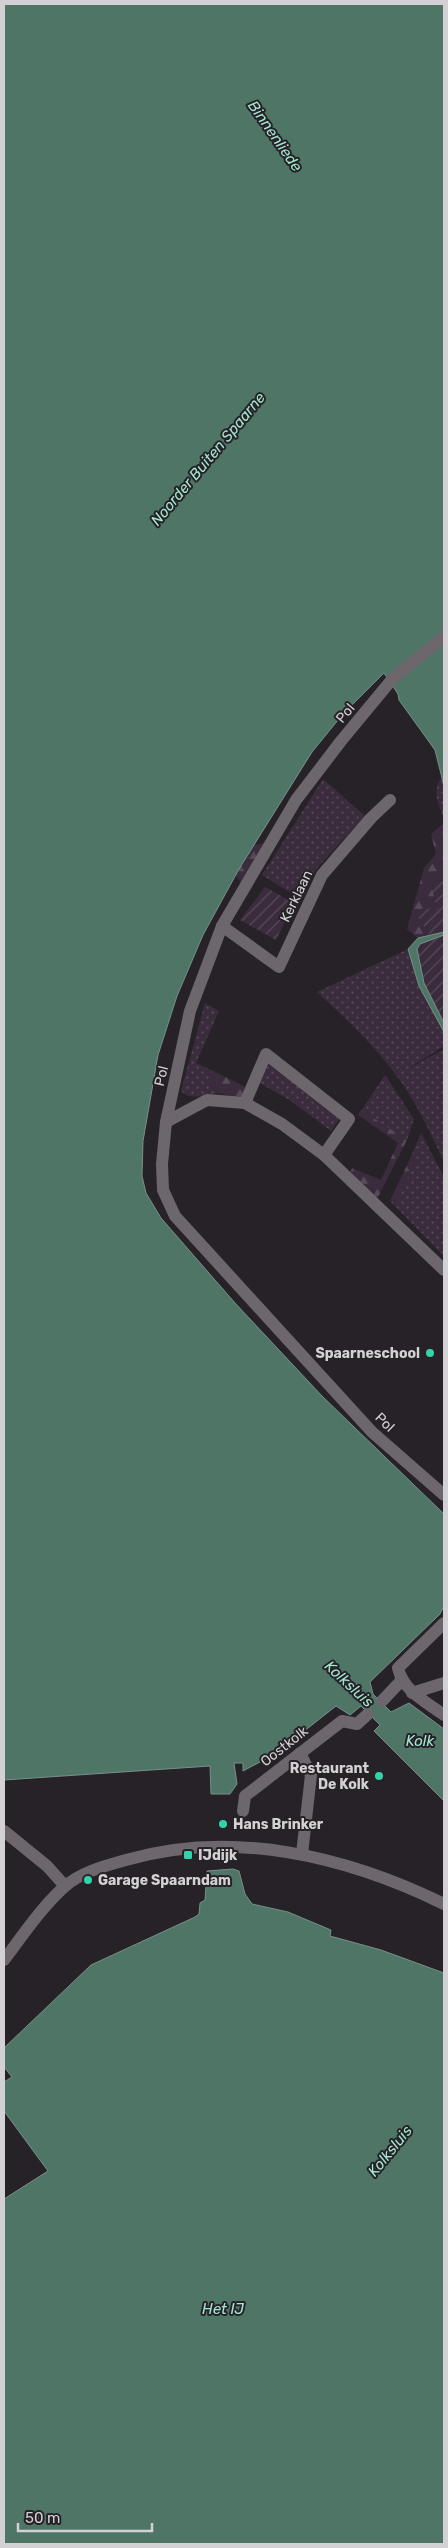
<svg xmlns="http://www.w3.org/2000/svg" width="448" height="2548" font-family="Rubik,sans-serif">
<defs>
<pattern id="grass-dots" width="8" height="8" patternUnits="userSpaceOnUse" patternTransform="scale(1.25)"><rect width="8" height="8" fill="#3b2c3d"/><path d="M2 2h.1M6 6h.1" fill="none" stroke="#564a58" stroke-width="1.8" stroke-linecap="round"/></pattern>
<pattern id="forest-firs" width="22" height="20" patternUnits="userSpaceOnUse" patternTransform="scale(1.25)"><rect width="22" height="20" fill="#3b2c3d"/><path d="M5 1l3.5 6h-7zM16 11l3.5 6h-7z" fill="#564a58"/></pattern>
<pattern id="garden-furrows" width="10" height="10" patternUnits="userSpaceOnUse" patternTransform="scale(1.25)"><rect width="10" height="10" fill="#3b2c3d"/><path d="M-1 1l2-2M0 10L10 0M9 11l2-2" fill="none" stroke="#564a58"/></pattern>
</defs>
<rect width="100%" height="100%" fill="#262227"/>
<g fill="url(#grass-dots)">
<path d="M443,775L444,818C438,803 431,790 443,775Z"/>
<polygon points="323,779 365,816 317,868 301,899 262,875"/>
<path d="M408,949L419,986L444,1032V1046L404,1071L444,1049V1162C430,1132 416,1101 396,1075C373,1044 345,1018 317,992Z"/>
<path d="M205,1003L219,1011L196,1063L213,1071L206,1082L217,1093C205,1095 191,1101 181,1091Z"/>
<polygon points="269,1063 340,1118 331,1131 291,1101 260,1083"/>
<polygon points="385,1075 414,1119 407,1140 361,1111"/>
<polygon points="421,1133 444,1177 444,1256 390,1201 396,1203 416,1160 409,1161"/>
</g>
<g fill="url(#forest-firs)">
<polygon points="443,824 444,880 431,882 436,906 415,913 431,936 418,938 407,929 424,868 436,854 431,834"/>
<polygon points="264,843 242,883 235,875 254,845"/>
<polygon points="213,1071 248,1088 245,1098 217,1093 206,1082"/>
<polygon points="361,1110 407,1140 377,1199 349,1175 352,1168 381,1180 398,1143 358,1115"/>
<polygon points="416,1160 397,1203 390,1201 409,1161"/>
</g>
<g fill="url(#garden-furrows)">
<polygon points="444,880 444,932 431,936 415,913 436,906 431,882"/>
<polygon points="265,887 294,903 276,940 240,920"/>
<polygon points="444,935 444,1023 424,983 417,949 420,944"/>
</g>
<g fill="#4f7567" stroke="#779188">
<polygon points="4,4 444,4 444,786 435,750 399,700 398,694 384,673 343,714 312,752 239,869 203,935 177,996 158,1055 143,1141 142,1176 146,1193 161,1218 235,1303 322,1396 444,1514 444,1606 440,1614 370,1682 373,1694 391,1712 409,1703 444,1729 444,1801 374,1731 380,1725 361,1706 350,1715 336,1706 275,1754 243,1771 243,1763 234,1763 237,1784 230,1794 211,1794 210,1766 4,1780"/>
<polygon points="444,932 444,935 420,944 417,949 424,983 444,1023 444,1032 419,986 408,949 418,938"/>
<polygon points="233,1869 239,1871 245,1894 252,1904 288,1912 331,1930 330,1936 381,1950 444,1973 444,2544 4,2544 4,2199 48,2171 4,2111 4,2082 12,2077 4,2067 4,2048 91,1965 195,1917 199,1914 200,1903 205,1900 207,1871"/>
</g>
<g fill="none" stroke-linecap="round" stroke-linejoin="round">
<g stroke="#6d676d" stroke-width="12">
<polyline points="444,637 394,677 341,741 296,800 222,926 190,1011 166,1122 162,1164 163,1190 175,1216 372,1432 444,1495"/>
<polyline points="222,926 279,967 322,875 371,818 390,800"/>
<polyline points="245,1103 266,1054 349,1119 324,1155"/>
<polyline points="166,1122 207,1100 245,1103 282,1124 324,1155 444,1270"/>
<path d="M444,1623L398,1668C404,1692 425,1701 444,1715"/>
<polyline points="412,1693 444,1683"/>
<polyline points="382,1701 401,1681"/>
<polyline points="300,1753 311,1775 302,1854"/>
<polyline points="243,1811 245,1796 342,1721 357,1724 368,1714"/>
<polyline points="4,1831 47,1866 65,1886"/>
<path d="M4,1960C23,1935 41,1908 64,1887C81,1872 105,1866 126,1860C233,1829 346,1856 444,1904"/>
</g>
</g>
<g fill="#31d4a9" stroke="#262227" stroke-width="2">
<circle cx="430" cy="1353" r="5"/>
<circle cx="379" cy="1776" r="5"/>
<circle cx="223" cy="1824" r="5"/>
<rect x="183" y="1850" width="10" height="10" rx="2.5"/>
<circle cx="88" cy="1880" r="5"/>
</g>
<g text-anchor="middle" stroke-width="4" stroke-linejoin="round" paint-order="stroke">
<g font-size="14" fill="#d4d1d4" stroke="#262227">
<text transform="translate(345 713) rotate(-50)" y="5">Pol</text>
<text transform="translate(296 896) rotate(-64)" y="5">Kerklaan</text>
<text transform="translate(161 1076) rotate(-77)" y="5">Pol</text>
<text transform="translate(385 1422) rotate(44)" y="5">Pol</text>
<text transform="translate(284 1746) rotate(-38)" y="5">Oostkolk</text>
</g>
<g font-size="14" font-weight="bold" fill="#d4d1d4" stroke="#262227" text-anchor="start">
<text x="420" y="1358" text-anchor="end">Spaarneschool</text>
<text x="369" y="1773" text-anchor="end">Restaurant<tspan x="369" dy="16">De Kolk</tspan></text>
<text x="233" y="1829">Hans Brinker</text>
<text x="198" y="1860">IJdijk</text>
<text x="98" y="1885">Garage Spaarndam</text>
</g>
<g font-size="15" font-style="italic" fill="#a2e7ce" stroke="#262227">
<text transform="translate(275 136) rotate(55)" y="5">Binnenliede</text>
<text transform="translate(208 459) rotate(-50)" y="5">Noorder Buiten Spaarne</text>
<text transform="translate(349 1684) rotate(43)" y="5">Kolksluis</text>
<text x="420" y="1746">Kolk</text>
<text transform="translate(390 2151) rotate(-51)" y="5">Kolksluis</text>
<text x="223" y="2314">Het IJ</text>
</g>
</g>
<rect width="448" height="2548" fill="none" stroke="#d4d1d4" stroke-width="10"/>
<path d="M18 2523v8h134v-8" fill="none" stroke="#d4d1d4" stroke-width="2.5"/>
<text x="25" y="2523" font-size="15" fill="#d4d1d4" stroke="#262227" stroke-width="4" paint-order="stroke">50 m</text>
</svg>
